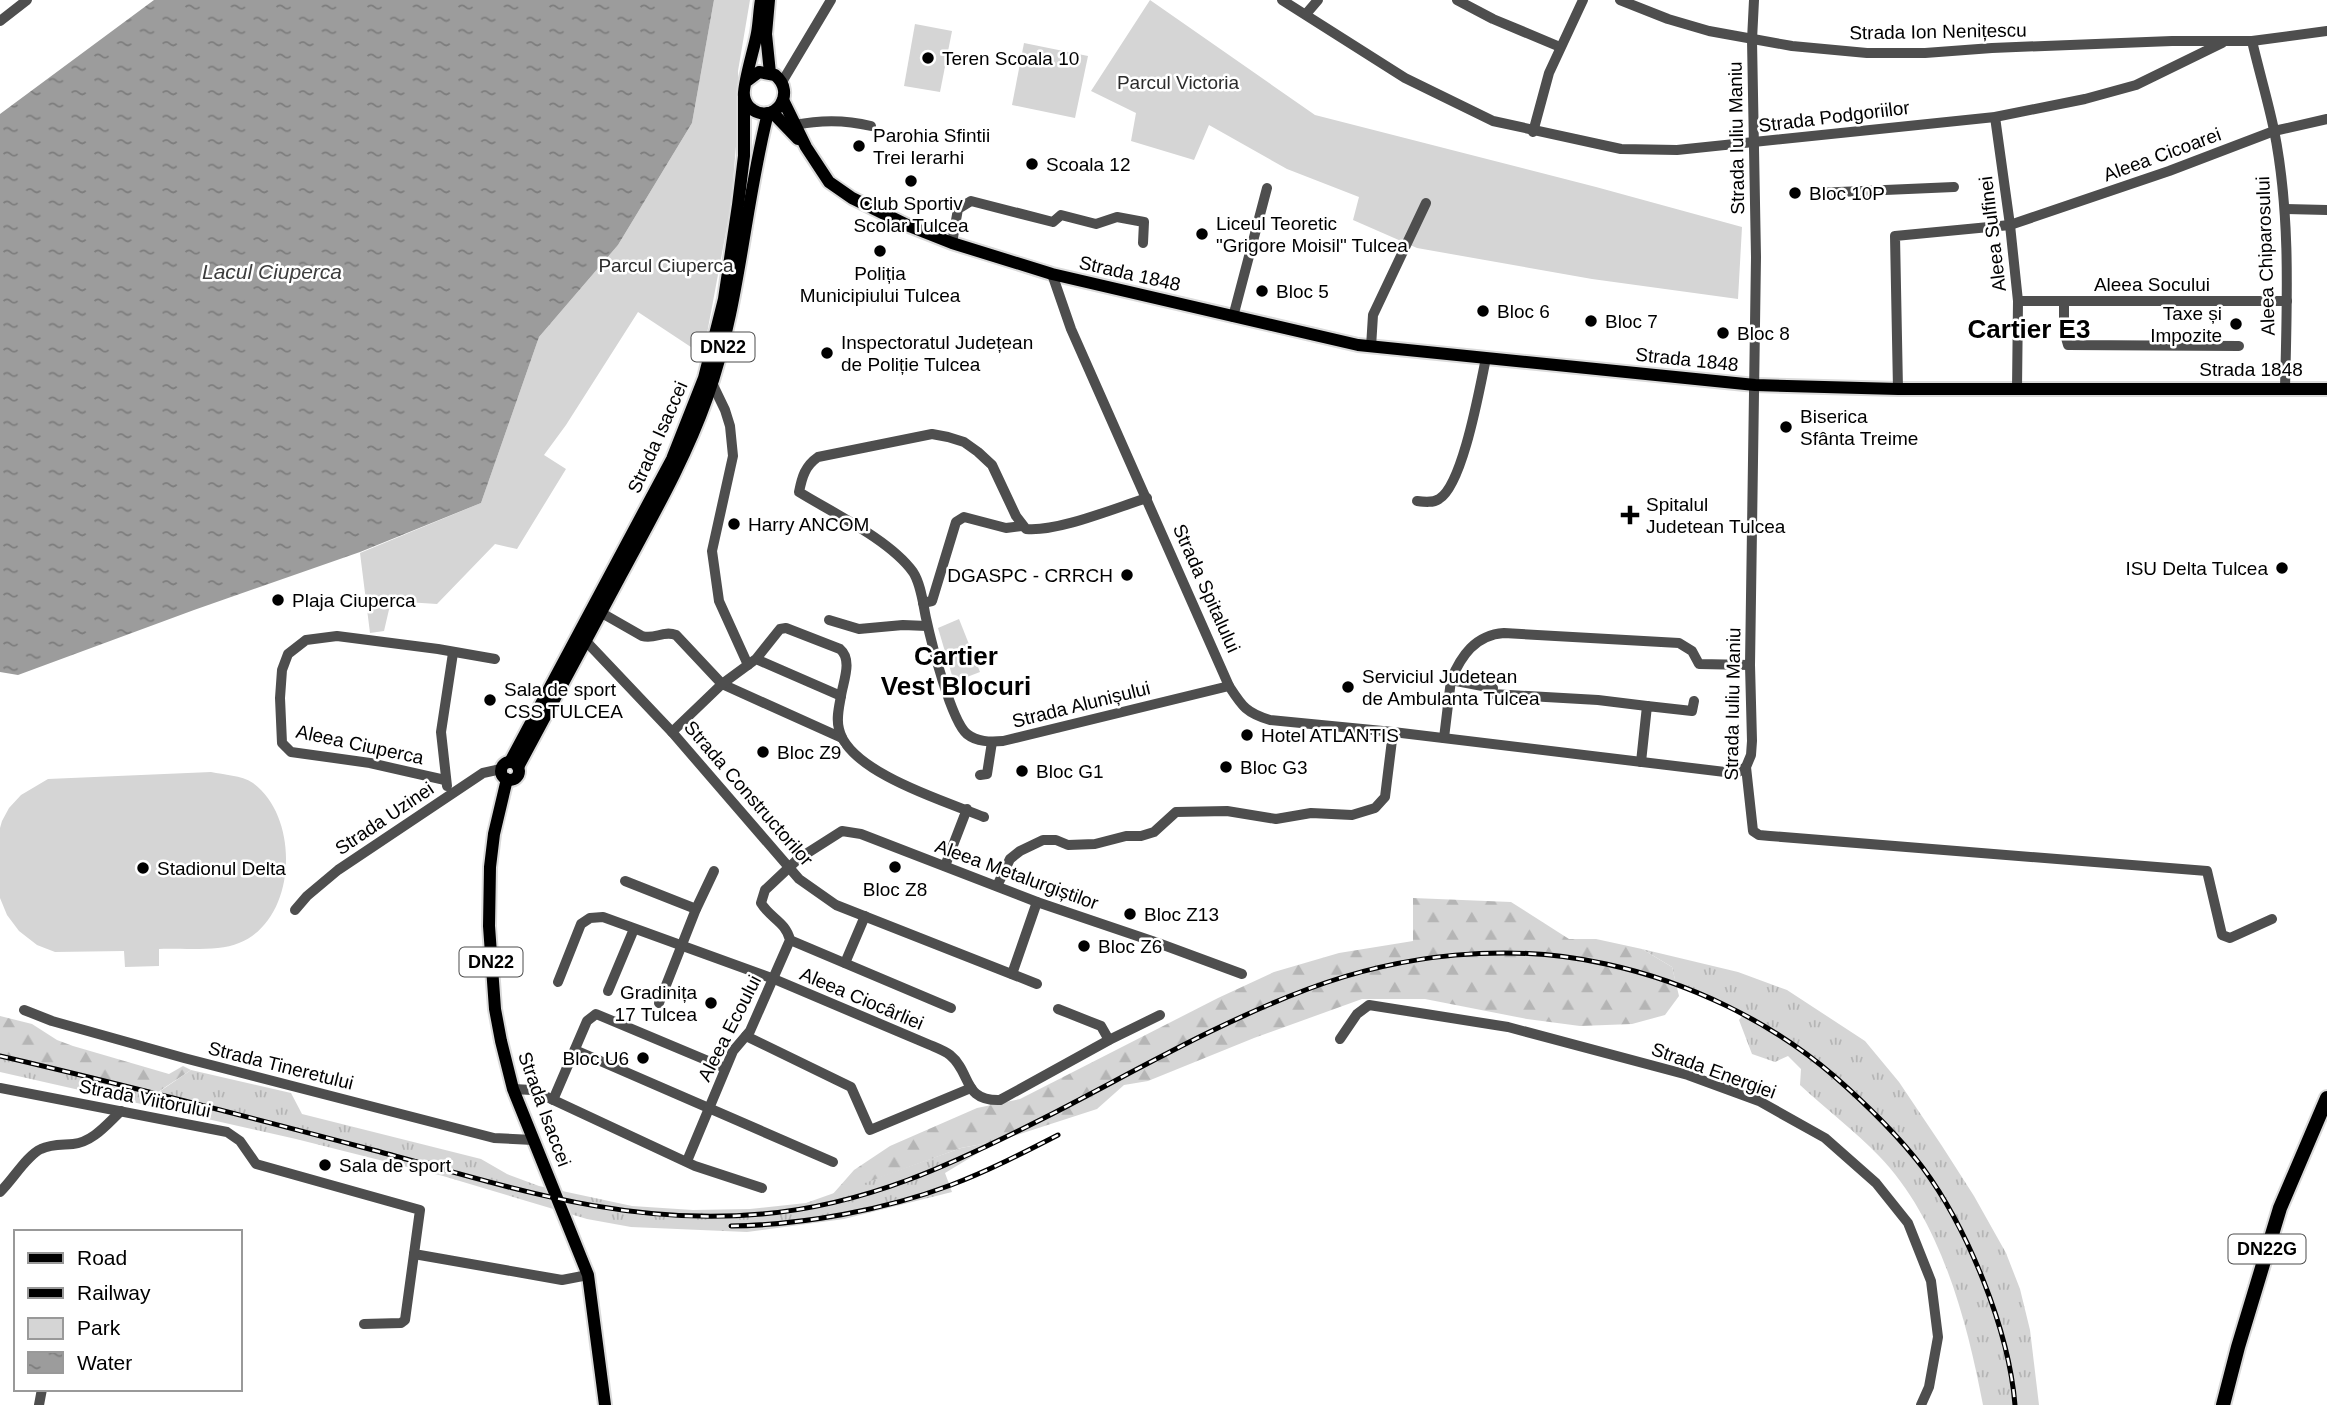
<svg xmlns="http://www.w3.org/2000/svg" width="2327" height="1405" font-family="Helvetica,sans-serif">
<defs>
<pattern id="grass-tufts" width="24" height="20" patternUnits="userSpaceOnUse" patternTransform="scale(1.75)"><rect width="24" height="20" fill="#d5d5d5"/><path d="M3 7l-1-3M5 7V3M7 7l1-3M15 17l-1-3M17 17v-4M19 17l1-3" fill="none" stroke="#b5b5b5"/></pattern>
<pattern id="forest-firs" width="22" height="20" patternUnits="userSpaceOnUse" patternTransform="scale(1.75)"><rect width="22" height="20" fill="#d5d5d5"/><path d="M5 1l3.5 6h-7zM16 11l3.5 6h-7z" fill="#b5b5b5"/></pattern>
<pattern id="water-ripples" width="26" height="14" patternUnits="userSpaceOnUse" patternTransform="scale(1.75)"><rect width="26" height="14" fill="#9c9c9c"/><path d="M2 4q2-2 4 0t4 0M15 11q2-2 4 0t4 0" fill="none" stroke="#7d7d7d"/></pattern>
</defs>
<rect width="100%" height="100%" fill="#fff"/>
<g fill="url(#grass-tufts)">
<path d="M1642,949L1738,972L1787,990L1865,1041L1899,1082L1942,1146L1974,1196L2006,1253L2020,1289L2030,1330L2039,1405H1983C1967,1321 1941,1220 1879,1156C1855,1131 1826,1109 1800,1085L1801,1069L1788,1056L1775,1062L1752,1054L1739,1020L1743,1015L1676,984L1672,967Z"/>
<polygon points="0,1056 156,1094 191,1070 291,1093 302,1114 481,1159 507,1174 539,1186 632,1206 693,1210 750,1209 806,1203 961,1148 998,1141 945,1173 952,1192 844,1219 747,1232 631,1227 587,1219 443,1176 296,1139 0,1072"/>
</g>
<g fill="url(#forest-firs)">
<polygon points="1413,898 1511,902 1569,939 1596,939 1642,949 1672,967 1679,996 1665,1015 1632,1024 1580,1026 1527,1019 1425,999 1362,999 1254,1038 1148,1081 1124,1085 1097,1109 998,1141 961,1148 832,1195 854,1170 890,1146 977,1108 1020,1099 1218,998 1274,972 1339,953 1413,941"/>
<polygon points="0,1016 32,1024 57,1040 73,1046 169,1074 183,1066 191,1070 155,1094 0,1056"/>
</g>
<g fill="#d5d5d5">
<polygon points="714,0 750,0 738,71 739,111 731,205 703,355 638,312 566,425 544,455 566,469 517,549 495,544 437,604 391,601 384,631 370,633 360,553 481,503 539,337 618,245 692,123"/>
<polygon points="1150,0 1315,115 1596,187 1742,227 1738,299 1592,279 1417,248 1353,220 1359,197 1287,169 1209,125 1194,160 1131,141 1136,113 1091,91"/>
<polygon points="915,24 952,31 940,92 904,86"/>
<polygon points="1024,43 1088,56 1075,118 1012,105"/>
<polygon points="959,619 980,672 954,682 938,628"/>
<path d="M211,772C224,775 241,775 253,783C301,818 297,920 239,943C218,952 182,948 159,949V966L125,967L124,951L55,952L37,945L19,931L7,915L0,898V828L2,821L9,808L21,795L48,779Z"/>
</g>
<polygon fill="url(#water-ripples)" points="154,0 714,0 692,123 618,245 539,337 481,503 360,552 194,610 18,675 0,672 0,114"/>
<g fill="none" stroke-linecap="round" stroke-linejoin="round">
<g stroke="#dbdbdb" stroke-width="16">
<g id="major">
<polyline points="769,0 766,34 770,73"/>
<path d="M747,81L759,72L775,75C797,93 775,124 753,110C748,107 745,102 744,96C742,87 755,46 757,33C759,22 759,11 761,0"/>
<polyline points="783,100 806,147 829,182 852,198 909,226 952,243 1052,274 1358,345 1755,385 1898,389 2327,389"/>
<polyline points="772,112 798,139"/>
<polyline points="510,762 672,459 704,378 724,299 738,205 744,156 744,96"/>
<circle cx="510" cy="771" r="9"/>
<path d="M518,767C552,703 586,639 621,575C652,517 685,460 707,398C740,306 744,207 768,113"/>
<polyline points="507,779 494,834 490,867 489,926 495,1009 501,1041 513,1089 588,1275 605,1405"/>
</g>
</g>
<g stroke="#dbdbdb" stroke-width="18">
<polyline id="highway" points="2223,1405 2238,1347 2280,1208 2327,1098"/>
</g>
<g stroke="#4e4e4e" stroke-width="10">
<polyline points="1282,0 1405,78 1493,121 1621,149 1677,150 1995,117 2085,99 2136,85 2222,43"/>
<polyline points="1457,0 1493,19 1560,47"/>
<polyline points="1620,0 1668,19 1709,31 1792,46 1867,53 1925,53 1992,48 2172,41 2252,41 2327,31"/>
<polyline points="1754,0 1752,40 1756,257 1750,665 1752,741 1751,755 1746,767 1753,831 1759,835 1770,836 2207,871 2222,935 2230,938 2272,919"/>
<polyline points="1306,14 1318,0"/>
<polyline points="0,21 27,0"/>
<path d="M2252,41C2259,71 2268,101 2274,130C2291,215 2287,303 2285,388"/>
<polyline points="782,82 831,0"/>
<polyline points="1995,117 2010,225 2018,301 2017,389"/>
<path d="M795,125C819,120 847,120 871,126"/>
<polyline points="1533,132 1549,73 1583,0"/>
<polyline points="1816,193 1954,187"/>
<polyline points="2285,209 2327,210"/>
<polyline points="952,243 958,209 971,201 1053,222 1061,215 1096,224 1117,217 1144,222 1143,243"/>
<path d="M1052,274L1071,329L1229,686C1242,706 1246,713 1270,720L1393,732L1725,772H1738L1746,767"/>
<polyline points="2018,301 2287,301"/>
<polyline points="2064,301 2064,331 2068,345 2239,346"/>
<polyline points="1233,317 1267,188"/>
<polyline points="1371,347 1373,315 1426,203"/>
<polyline points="712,383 725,410 730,426 733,456 712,551 719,601 748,665"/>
<polyline points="1898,389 1895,236 2010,225 2169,171 2274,131 2327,119"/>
<path d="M1147,498C1115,508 1058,532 1026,529L1016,516L992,465L978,452L964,442L948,437L932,434L818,457C805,466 802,477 799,492C833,513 890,540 913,572C921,584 923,604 926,618C931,641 951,721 967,734C977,742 990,742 1003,741L1229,686"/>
<path d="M1417,501C1425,502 1433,503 1439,499C1463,485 1480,386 1486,358"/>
<polyline points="923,603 932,601 956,522 964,517 1006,528 1022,526"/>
<path d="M600,612L642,636C655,640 663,630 676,635L722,684L842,738"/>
<polyline points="829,620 859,629 903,625 927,626"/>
<polyline points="581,636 672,732 799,879 836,905 1037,984"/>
<path d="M1451,680C1461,656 1475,635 1504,633L1679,643L1692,651L1699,664L1750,665"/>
<path d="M841,696C839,707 836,719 839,729C848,772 947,802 984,817"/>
<path d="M672,732L722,684L756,659L780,629L786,628L840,649C853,660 843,682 841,696L756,659"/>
<polyline points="1444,738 1451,680 1493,688 1492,694 1598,700 1647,706"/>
<polyline points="1641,762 1647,706 1692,711 1694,701"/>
<polyline points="980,775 987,774 992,742"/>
<polyline points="445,780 370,763 291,752 282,743 280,698 282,670 288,654 306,640 337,636 438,649 495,659"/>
<polyline points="447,786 441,732 453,653"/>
<polyline points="945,866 967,809"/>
<polyline points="625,881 696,909"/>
<polyline points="997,886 1010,859 1020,851 1043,840 1056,840 1068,845 1095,844 1126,836 1141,836 1154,832 1176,812 1227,811 1276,819 1311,813 1352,815 1375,808 1385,797 1393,732"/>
<polyline points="295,910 307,896 338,870 483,773 501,769"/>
<polyline points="790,940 951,1008"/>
<polyline points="845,963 865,916"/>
<polyline points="1012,974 1037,902"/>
<path d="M558,982L581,924L590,918L603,917L774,979L930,1045C937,1048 945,1051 950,1055C972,1073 962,1101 1000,1100L1109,1040L1160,1015"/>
<polyline points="608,991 634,929"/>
<polyline points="659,1003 696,909 714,871"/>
<polyline points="1058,1009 1101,1026 1109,1040"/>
<polyline points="24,1010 52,1021 184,1058 494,1138 533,1140"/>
<polyline points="746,1036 851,1087 870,1130 971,1088"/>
<polyline points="1340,1039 1357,1014 1369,1005 1508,1027 1688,1075 1759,1101 1825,1138 1876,1183 1908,1223 1931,1281 1938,1337 1929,1387 1921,1405"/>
<polyline points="575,1050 833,1162"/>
<polyline points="0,1088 227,1132 240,1141 256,1164 420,1210 414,1254 562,1280 588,1275"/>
<polyline points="513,1089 532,1090 695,1166 762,1188"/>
<polyline points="553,1100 587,1021 596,1014 725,1068"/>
<path d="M687,1161L733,1051L750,1031L790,940C786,922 770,918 761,903L765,890L798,859L842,831L861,834L1037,902L1158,943L1242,974"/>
<path d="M0,1192C12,1181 27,1155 41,1149C51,1144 62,1145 73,1144C93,1142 107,1124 121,1111"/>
<polyline points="364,1324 401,1323 405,1320 414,1254"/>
<polyline points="39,1405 42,1389"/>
</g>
<use href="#major" stroke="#000" stroke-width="12"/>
<use href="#highway" stroke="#000" stroke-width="14"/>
<g stroke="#000" stroke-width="5">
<g id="rail">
<path d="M0,1056C125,1085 249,1117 373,1150C504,1185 623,1227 762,1214C867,1205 953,1164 1046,1117C1132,1073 1217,1023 1308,989C1401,954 1508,942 1606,964C1689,982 1770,1021 1834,1076C1866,1104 1897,1134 1923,1168C1968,1229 2009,1330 2015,1405"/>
<path d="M731,1226C802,1225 885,1210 951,1185C988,1171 1023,1153 1058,1135"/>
</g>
</g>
<use href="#rail" stroke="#fff" stroke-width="2.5" stroke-dasharray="8" stroke-linecap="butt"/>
</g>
<g fill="#000" stroke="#fff" stroke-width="2.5">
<circle cx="928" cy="58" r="7"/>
<circle cx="859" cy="146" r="7"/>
<circle cx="1032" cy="164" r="7"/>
<circle cx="911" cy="181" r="7"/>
<circle cx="1795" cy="193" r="7"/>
<circle cx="1202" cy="234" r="7"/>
<circle cx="880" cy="251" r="7"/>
<circle cx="1262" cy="291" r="7"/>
<circle cx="1483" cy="311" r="7"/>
<circle cx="1591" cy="321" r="7"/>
<circle cx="2236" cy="324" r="7"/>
<circle cx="1723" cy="333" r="7"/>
<circle cx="827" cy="353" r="7"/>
<circle cx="1786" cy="427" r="7"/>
<path d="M1626.5 504.5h7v7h7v7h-7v7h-7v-7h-7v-7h7z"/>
<circle cx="734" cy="524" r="7"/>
<circle cx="2282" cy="568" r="7"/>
<circle cx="1127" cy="575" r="7"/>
<circle cx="278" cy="600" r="7"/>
<circle cx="1348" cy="687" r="7"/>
<circle cx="490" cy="700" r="7"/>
<circle cx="1247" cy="735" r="7"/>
<circle cx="763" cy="752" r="7"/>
<circle cx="1226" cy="767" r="7"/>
<circle cx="1022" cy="771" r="7"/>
<circle cx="895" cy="867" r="7"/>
<circle cx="143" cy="868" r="7"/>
<circle cx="1130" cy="914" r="7"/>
<circle cx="1084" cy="946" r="7"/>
<circle cx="711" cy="1003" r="7"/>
<circle cx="643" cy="1058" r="7"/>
<circle cx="325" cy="1165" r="7"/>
</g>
<g text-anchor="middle" stroke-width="5" stroke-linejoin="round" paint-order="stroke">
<g fill="#fff" stroke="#4c4c4c" stroke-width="2">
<rect x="691.5" y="332.5" width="63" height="29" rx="5"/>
<rect x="459.5" y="947.5" width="63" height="29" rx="5"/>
<rect x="2228.5" y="1234.5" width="77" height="29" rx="5"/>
</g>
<g font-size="18" font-weight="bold" fill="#000">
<text x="723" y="353">DN22</text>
<text x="491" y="968">DN22</text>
<text x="2267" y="1255">DN22G</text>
</g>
<g font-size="19" fill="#000" stroke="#fff">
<text transform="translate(1938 31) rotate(-1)" y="7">Strada Ion Nenițescu</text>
<text transform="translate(1834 116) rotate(-7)" y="7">Strada Podgoriilor</text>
<text transform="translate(1736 138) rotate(-91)" y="7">Strada Iuliu Maniu</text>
<text transform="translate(2162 154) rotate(-20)" y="7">Aleea Cicoarei</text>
<text transform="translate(1992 234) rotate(-97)" y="7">Aleea Sulfinei</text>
<text transform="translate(2265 256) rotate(-92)" y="7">Aleea Chiparosului</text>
<text transform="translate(1130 273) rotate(13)" y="7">Strada 1848</text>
<text x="2152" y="291">Aleea Socului</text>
<text transform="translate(1687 359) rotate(6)" y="7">Strada 1848</text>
<text x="2251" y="376">Strada 1848</text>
<text transform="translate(657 437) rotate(-66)" y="7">Strada Isaccei</text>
<text transform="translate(1207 588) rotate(66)" y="7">Strada Spitalului</text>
<text transform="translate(1081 704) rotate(-14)" y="7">Strada Alunișului</text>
<text transform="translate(1732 704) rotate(-89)" y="7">Strada Iuliu Maniu</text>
<text transform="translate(360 744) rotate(12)" y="7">Aleea Ciuperca</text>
<text transform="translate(749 793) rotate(49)" y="7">Strada Constructorilor</text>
<text transform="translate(384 818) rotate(-34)" y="7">Strada Uzinei</text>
<text transform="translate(1017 874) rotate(20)" y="7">Aleea Metalurgiștilor</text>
<text transform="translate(862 998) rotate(23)" y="7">Aleea Ciocârliei</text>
<text transform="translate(729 1028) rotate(-63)" y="7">Aleea Ecoului</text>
<text transform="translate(281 1065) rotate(14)" y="7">Strada Tineretului</text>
<text transform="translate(1714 1070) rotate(20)" y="7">Strada Energiei</text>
<text transform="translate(145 1098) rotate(11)" y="7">Strada Viitorului</text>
<text transform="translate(545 1109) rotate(70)" y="7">Strada Isaccei</text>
</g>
<g font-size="19" fill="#000" stroke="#fff" text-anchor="start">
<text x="942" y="65">Teren Scoala 10</text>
<text x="873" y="142">Parohia Sfintii<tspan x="873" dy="22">Trei Ierarhi</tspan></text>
<text x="1046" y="171">Scoala 12</text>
<text x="1809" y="200">Bloc 10P</text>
<text x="911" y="210" text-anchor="middle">Club Sportiv<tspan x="911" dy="22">Scolar Tulcea</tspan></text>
<text x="1216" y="230">Liceul Teoretic<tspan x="1216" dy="22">"Grigore Moisil" Tulcea</tspan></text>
<text x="880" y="280" text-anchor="middle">Poliția<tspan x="880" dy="22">Municipiului Tulcea</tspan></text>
<text x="1276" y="298">Bloc 5</text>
<text x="1497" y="318">Bloc 6</text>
<text x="2222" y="320" text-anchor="end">Taxe și<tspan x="2222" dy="22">Impozite</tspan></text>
<text x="1605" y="328">Bloc 7</text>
<text x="1737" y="340">Bloc 8</text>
<text x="841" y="349">Inspectoratul Județean<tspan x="841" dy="22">de Poliție Tulcea</tspan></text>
<text x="1800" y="423">Biserica<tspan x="1800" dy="22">Sfânta Treime</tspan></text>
<text x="1646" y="511">Spitalul<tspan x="1646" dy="22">Judetean Tulcea</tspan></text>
<text x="748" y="531">Harry ANCOM</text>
<text x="2268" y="575" text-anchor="end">ISU Delta Tulcea</text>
<text x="1113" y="582" text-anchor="end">DGASPC - CRRCH</text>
<text x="292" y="607">Plaja Ciuperca</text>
<text x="1362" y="683">Serviciul Judetean<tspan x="1362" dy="22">de Ambulanta Tulcea</tspan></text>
<text x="504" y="696">Sala de sport<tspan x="504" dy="22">CSS TULCEA</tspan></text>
<text x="1261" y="742">Hotel ATLANTIS</text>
<text x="777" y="759">Bloc Z9</text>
<text x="1240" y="774">Bloc G3</text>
<text x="1036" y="778">Bloc G1</text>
<text x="157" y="875">Stadionul Delta</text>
<text x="895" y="896" text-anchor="middle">Bloc Z8</text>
<text x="1144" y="921">Bloc Z13</text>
<text x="1098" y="953">Bloc Z6</text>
<text x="697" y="999" text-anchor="end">Gradinița<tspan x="697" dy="22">17 Tulcea</tspan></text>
<text x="629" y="1065" text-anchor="end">Bloc U6</text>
<text x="339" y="1172">Sala de sport</text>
</g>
<g font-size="19" fill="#2c2c2c" stroke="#fff">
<text x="1178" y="89">Parcul Victoria</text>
<text x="666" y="272">Parcul Ciuperca</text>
</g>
<g font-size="21" font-style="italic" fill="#3d3d3d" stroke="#fff">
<text x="272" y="279">Lacul Ciuperca</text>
</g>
<g font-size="26" font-weight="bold" fill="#000" stroke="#fff">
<text x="2029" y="338">Cartier E3</text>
<text x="956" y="665">Cartier<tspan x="956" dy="30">Vest Blocuri</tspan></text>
</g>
</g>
<rect x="14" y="1230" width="228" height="161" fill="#ffffff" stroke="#999999" stroke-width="2"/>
<rect x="28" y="1253" width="35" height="10" fill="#000000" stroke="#999999" stroke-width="2"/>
<text x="77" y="1265" font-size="21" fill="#000000">Road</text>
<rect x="28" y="1288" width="35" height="10" fill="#000000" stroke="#999999" stroke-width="2"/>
<text x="77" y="1300" font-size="21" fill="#000000">Railway</text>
<rect x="28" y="1318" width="35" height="21" fill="#d5d5d5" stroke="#999999" stroke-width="2"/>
<text x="77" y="1335" font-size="21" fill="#000000">Park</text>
<rect x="28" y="1352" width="35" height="21" fill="url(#water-ripples)" stroke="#999999" stroke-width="2"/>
<text x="77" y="1370" font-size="21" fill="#000000">Water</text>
</svg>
